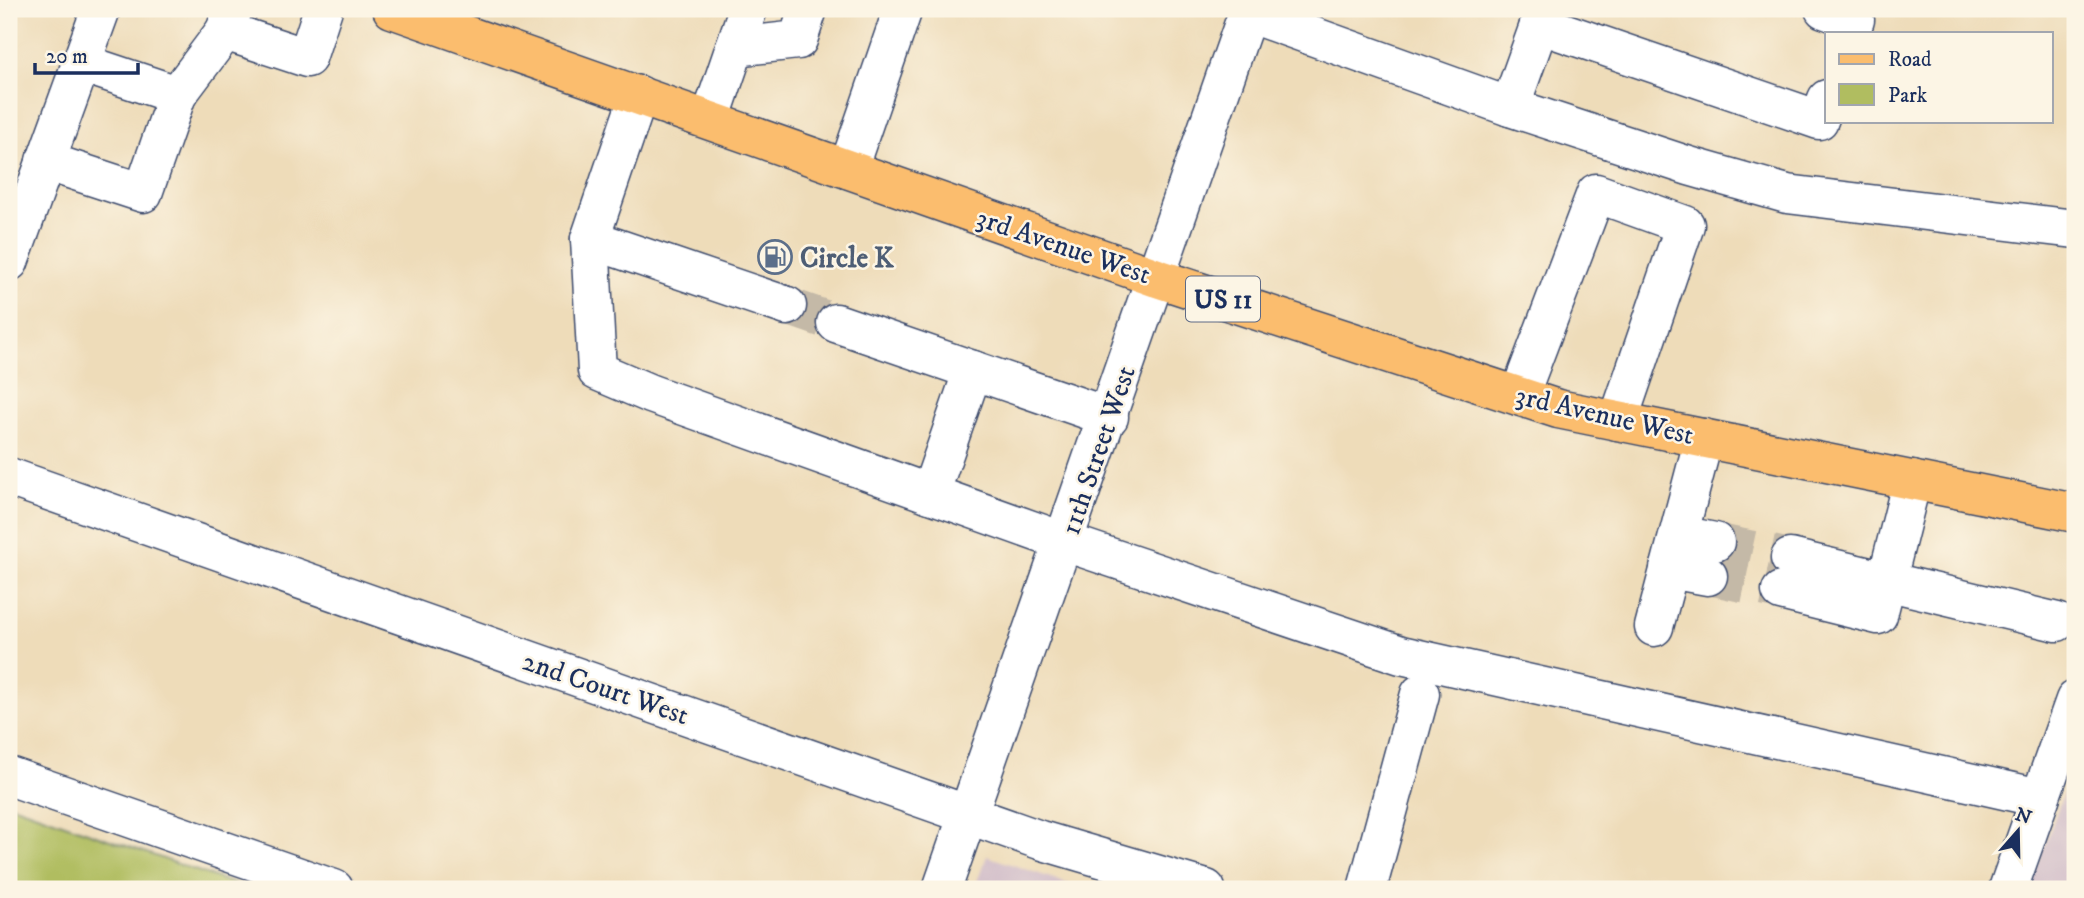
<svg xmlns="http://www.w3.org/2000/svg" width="2084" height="898" font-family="'IM FELL DW Pica',serif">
<rect width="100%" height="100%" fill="#fcf5e5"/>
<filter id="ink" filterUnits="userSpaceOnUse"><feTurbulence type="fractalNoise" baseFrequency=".0143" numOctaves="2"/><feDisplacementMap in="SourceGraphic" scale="14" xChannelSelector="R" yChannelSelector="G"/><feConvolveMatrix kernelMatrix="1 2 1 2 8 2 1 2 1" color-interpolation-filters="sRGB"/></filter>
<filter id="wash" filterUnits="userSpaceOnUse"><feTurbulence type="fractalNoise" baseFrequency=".00686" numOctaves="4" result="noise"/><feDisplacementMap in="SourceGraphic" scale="28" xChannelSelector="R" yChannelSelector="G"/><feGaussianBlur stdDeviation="1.57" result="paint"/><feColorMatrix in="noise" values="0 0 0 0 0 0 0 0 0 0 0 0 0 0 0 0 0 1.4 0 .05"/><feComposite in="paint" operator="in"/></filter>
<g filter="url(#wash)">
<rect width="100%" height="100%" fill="#eedcb9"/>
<g fill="#d1bdc9">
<polygon points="2075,759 2075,889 2030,889"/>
<polygon points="987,856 1083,889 974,889"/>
</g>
<polygon fill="#b0bd60" stroke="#66765f" stroke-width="2" points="9,804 248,889 9,889"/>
</g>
<g filter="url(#ink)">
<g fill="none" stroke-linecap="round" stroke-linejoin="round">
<g stroke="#c4b9a7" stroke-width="38" stroke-dasharray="38 19" stroke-linecap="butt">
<polyline points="787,306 836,323"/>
<polyline points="1715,542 1790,558"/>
<polyline points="1708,576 1781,591"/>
</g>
<g stroke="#3b496c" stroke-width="41">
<g id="minor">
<polyline points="233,9 225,31 307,58 323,9"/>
<polyline points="1824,9 1855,20 1850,33"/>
<polyline points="1248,13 1510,107 1689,166 1787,194 2075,229"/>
<polyline points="1539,24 1819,120 1827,99"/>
<polyline points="735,47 798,40 808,9"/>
<polyline points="177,95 225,31"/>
<polyline points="639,95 590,239 787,306"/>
<polyline points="1510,107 1545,9"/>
<polyline points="710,120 748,9"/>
<polyline points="45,161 143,193 177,95 81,63"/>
<polyline points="848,169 903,9"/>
<polyline points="590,239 597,371 651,394 1065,542 1401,655 2040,798"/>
<polyline points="9,262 101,9"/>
<polyline points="836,323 1109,417"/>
<polyline points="1519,396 1596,193 1685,225 1618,421"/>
<polyline points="9,477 1040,840 1206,889"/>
<polyline points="930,494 973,370"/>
<polyline points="1679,535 1715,542"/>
<polyline points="1790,558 2057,622"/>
<polyline points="1669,569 1708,576"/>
<polyline points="1781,591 1878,615 1912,480"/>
<polyline points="1654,627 1704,438"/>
<polyline points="9,776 334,889"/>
<polyline points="942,889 1249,9"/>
<polyline points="1367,889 1420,694"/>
<polyline points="2008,889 2075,700"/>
</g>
</g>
<g stroke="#3b496c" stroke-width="41">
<polyline id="major" points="392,9 1157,278 1558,409 2075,513"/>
</g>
<use href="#minor" stroke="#fff" stroke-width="38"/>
<use href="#major" stroke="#fbbd6e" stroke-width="38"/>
</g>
</g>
<defs>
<g id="fuel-ring" transform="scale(1.75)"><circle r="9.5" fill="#fcf5e5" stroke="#5c6f8a" stroke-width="1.5"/><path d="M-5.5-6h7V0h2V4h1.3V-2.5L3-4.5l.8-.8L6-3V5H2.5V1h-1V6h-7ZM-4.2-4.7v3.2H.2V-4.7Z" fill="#5c6f8a"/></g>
</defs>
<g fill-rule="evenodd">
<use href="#fuel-ring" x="775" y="257"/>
</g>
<g text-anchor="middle" stroke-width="5" stroke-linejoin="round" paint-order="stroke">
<rect fill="#fcf5e5" stroke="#5e6a86" stroke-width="2" x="1186" y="276.5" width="74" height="45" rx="5"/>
<g font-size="26" font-weight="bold" fill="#1b2f5e">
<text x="1223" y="308">US 11</text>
</g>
<g font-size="28" fill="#1b2f5e" stroke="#fcf5e5">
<text transform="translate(1064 245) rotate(19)" y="10">3rd Avenue West</text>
<text transform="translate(1605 414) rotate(13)" y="10">3rd Avenue West</text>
<text transform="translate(1097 450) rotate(-71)" y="10">11th Street West</text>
<text transform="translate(606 687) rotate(19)" y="10">2nd Court West</text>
</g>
<g font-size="28" font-weight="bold" fill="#4e5e75" stroke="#fcf5e5" text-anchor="start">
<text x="800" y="267">Circle K</text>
</g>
</g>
<rect width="2084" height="898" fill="none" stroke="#fcf5e5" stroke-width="35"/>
<rect x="1825" y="32" width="228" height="91" fill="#fcf5e5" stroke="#a2a6af" stroke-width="2"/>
<rect x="1839" y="54" width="35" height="10" fill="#fbbd6e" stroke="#a2a6af" stroke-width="2"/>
<text x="1888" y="66" font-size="21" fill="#1b2f5e">Road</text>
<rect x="1839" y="84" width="35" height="21" fill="#b0bd60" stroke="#a2a6af" stroke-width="2"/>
<text x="1888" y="102" font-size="21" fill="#1b2f5e">Park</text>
<g transform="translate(2018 831) rotate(20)" stroke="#fcf5e5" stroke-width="5" paint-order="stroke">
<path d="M0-5L12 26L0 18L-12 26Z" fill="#1b2f5e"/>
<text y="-10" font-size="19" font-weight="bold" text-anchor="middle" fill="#1b2f5e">N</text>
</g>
<path d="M35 63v10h103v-10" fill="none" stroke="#1b2f5e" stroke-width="3.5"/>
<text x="46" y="63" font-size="21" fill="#1b2f5e" stroke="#fcf5e5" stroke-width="5" paint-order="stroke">20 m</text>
</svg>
